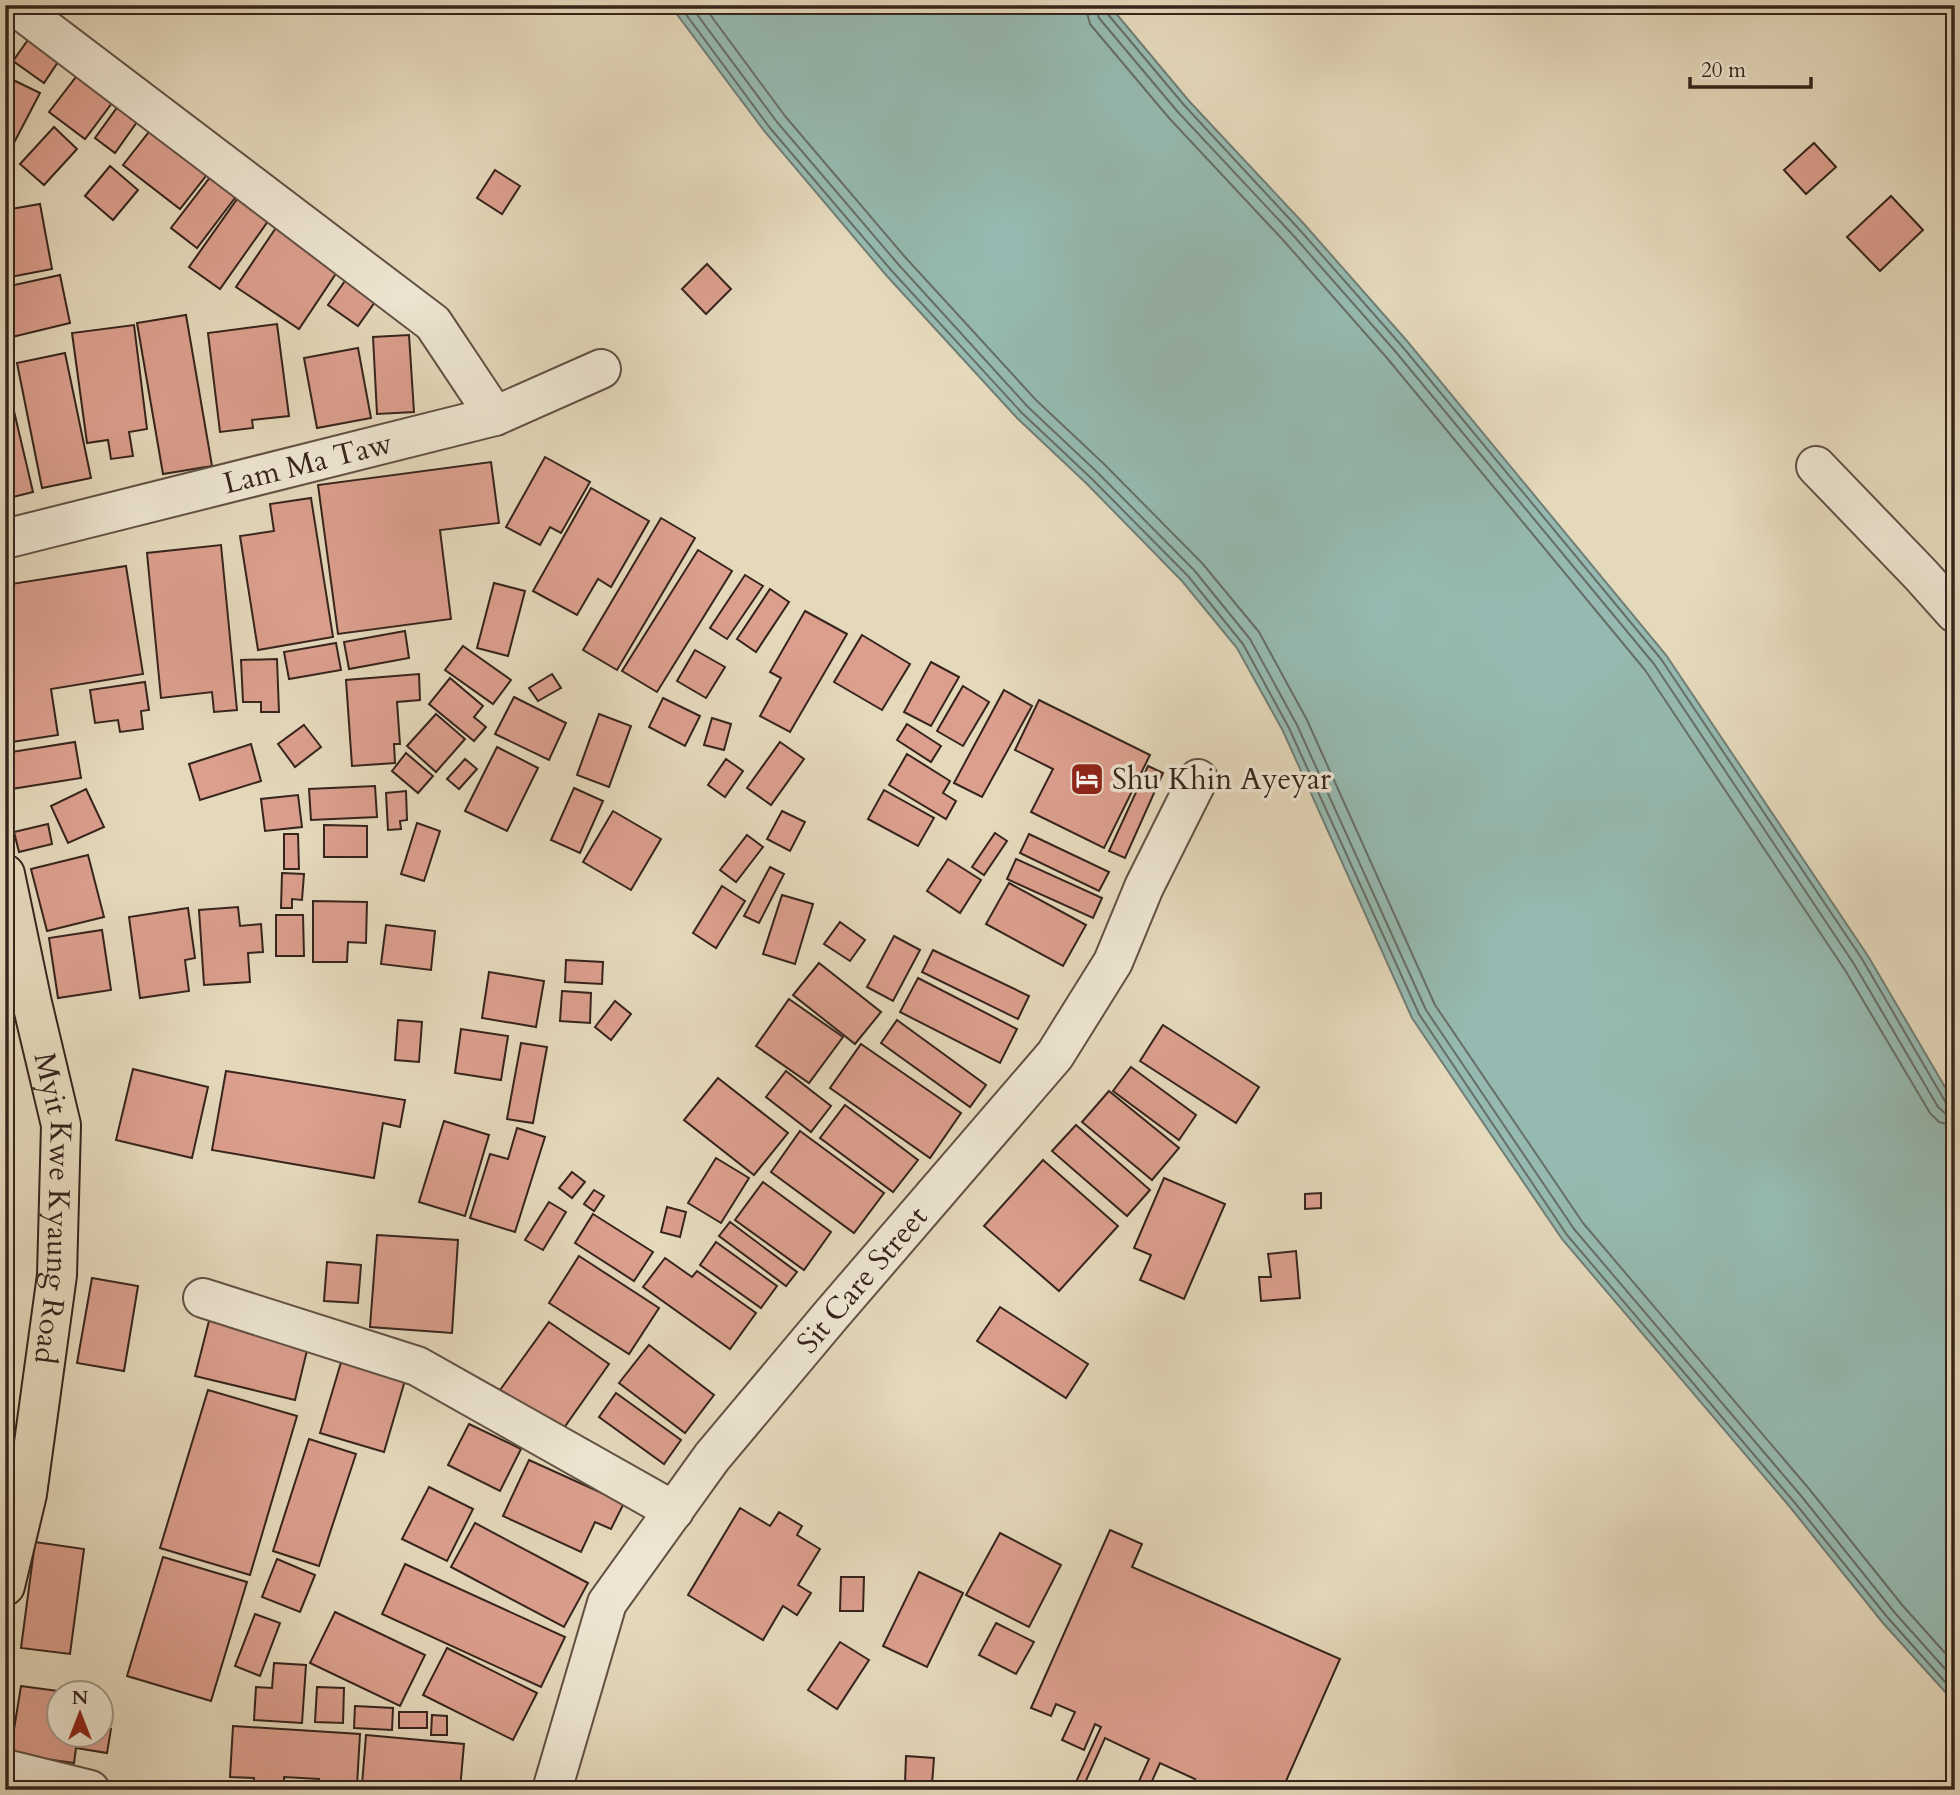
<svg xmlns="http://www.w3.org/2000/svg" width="1960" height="1795" font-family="Cardo,serif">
<rect width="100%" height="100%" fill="#e5d9bc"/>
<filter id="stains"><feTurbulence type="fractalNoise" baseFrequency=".00286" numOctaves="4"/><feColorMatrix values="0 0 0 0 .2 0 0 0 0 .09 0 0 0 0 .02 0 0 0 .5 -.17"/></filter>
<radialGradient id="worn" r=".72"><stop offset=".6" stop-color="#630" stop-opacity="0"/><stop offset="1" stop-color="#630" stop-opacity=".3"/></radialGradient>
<polygon fill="#96bab1" stroke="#707e75" stroke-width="2" points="670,5 1109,5 1189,101 1304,224 1407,341 1666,655 1868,956 1955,1104 1955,1703 1883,1623 1790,1507 1562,1239 1412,1018 1283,731 1237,648 1182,581 1086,483 1017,418 886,275 765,132"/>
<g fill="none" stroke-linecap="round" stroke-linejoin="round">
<g stroke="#666f66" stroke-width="2">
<polyline points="679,5 770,128 891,270 1022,413 1091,478 1188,576 1243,644 1289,728 1419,1014 1567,1235 1795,1503 1888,1618 1955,1693"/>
<polyline points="690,5 777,122 898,264 1028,407 1097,472 1194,570 1250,639 1297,725 1426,1010 1574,1229 1802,1497 1895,1613 1955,1680"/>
<polyline points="703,5 785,116 905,257 1036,400 1104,464 1202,563 1259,632 1307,720 1435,1005 1583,1223 1810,1490 1903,1606 1955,1664"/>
<polyline points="1085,5 1090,24 1169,118 1284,241 1387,358 1645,670 1845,970 1930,1113 1939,1122 1955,1126"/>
<polyline points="1095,5 1099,18 1177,111 1292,234 1395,351 1654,664 1854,964 1938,1107 1946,1114 1955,1115"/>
<polyline points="1104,5 1106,12 1184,105 1298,228 1401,345 1661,659 1862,959 1946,1103 1955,1106"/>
</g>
</g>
<g fill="#dc9f8e" stroke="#36241c" stroke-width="2">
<polygon points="5,6 22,14 5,46"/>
<polygon points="37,27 68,47 44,83 13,61"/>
<polygon points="89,60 124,87 85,139 49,112"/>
<polygon points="5,76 40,93 5,160"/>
<polygon points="129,91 149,105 115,153 95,138"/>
<polygon points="163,114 220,158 180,209 123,165"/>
<polygon points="54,127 77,149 44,185 20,164"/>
<polygon points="1814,143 1836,167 1806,194 1784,170"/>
<polygon points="110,166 138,190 113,220 85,196"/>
<polygon points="218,167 244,186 197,248 171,228"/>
<polygon points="495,170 520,186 502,214 477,198"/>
<polygon points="252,178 283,200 220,289 189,267"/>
<polygon points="1891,196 1923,230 1880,271 1847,237"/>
<polygon points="40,204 52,269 5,278 5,210"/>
<polygon points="290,207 353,248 299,329 236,287"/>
<polygon points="357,264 387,285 358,326 328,305"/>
<polygon points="707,264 731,289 706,314 682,289"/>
<polygon points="60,275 70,323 12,337 5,306 5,287"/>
<polygon points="186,315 212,466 163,474 137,323"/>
<polygon points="277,324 289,416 252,420 253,428 220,432 208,333"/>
<polygon points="134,325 147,429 129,432 133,456 111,459 108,440 87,443 72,333"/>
<polygon points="409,335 414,412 377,414 373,337"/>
<polygon points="358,348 371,418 317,428 304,358"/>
<polygon points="65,353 91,478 42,488 17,363"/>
<polygon points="13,407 33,492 5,499 5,409"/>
<polygon points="545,457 590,482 561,533 550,527 540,545 506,527"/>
<polygon points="491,462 499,523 440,530 451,619 338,634 318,485"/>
<polygon points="591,488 649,521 611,587 598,579 577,615 533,591"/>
<polygon points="311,498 333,637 258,650 240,536 274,531 270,504"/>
<polygon points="661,518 695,538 617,670 583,650"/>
<polygon points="221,545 237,710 214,712 212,692 161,698 147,553"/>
<polygon points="698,550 732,571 657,692 622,671"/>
<polygon points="126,566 143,674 51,689 58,735 5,743 5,585"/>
<polygon points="745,575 763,586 727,639 710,628"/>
<polygon points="494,583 525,591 508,656 477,648"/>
<polygon points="770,589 789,602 756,652 737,639"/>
<polygon points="805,611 847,634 790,732 760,716 781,678 770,672"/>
<polygon points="405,631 409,658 349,669 344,642"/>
<polygon points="862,635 910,664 882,710 834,682"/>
<polygon points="336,643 341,670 289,679 284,652"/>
<polygon points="463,646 511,680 493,704 445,670"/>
<polygon points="695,650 725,667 706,698 677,681"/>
<polygon points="277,659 279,712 261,712 261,702 243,702 241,660"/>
<polygon points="931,662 959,677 931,726 904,712"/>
<polygon points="419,674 420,700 397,702 400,744 394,744 395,763 352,766 346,680"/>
<polygon points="552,674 561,688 538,701 529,688"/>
<polygon points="450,678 483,706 474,717 486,727 474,741 429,704"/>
<polygon points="145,682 149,710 141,711 143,729 120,732 118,720 95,723 90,690"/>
<polygon points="963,686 989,702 963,746 937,731"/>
<polygon points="1004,690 1032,706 982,797 954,783"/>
<polygon points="514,697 566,723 549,760 495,734"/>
<polygon points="663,698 700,716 685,746 649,727"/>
<polygon points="1039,700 1150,755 1104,848 1031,812 1053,769 1015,750"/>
<polygon points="436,714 465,739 436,772 407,746"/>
<polygon points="599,714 631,726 609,787 577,775"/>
<polygon points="712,718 731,724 724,750 704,745"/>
<polygon points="907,724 941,746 931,762 897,740"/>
<polygon points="304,725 321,747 295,767 278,744"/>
<polygon points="75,742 81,778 5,790 5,753"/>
<polygon points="780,742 804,759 771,805 747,788"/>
<polygon points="251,744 261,781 200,800 189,764"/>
<polygon points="497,747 538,768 507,831 465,811"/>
<polygon points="406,753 433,776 418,793 392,771"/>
<polygon points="907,754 950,781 943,793 956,801 946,819 889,785"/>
<polygon points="465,759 477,769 459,789 447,779"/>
<polygon points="726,759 743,771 725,797 708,785"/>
<polygon points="1148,766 1163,773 1125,858 1109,851"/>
<polygon points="375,786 377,817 311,820 309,789"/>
<polygon points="574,788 603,801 580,853 551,840"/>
<polygon points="86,789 104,827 68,843 51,806"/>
<polygon points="884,790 934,818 918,846 868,819"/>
<polygon points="406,791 407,820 400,821 401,829 388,830 386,793"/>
<polygon points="298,795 302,827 265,831 261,799"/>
<polygon points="613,811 661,839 631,890 583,862"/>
<polygon points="782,811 805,822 790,851 767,839"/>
<polygon points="417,823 440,831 424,881 401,874"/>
<polygon points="48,824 52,844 19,852 14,832"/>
<polygon points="324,825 367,826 367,857 324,857"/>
<polygon points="995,833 1007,841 984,875 972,867"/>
<polygon points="284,834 298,834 299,869 284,869"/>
<polygon points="1029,834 1109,872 1099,891 1020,853"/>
<polygon points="747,835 763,847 736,882 720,870"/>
<polygon points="88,855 104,917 47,931 31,869"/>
<polygon points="948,859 981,880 960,913 927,891"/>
<polygon points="1016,859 1102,898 1093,918 1007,879"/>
<polygon points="770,867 784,874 759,923 744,916"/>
<polygon points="282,873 304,874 302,900 292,899 292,908 281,908"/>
<polygon points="1009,883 1086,925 1063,966 986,924"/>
<polygon points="722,886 745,901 716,948 693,933"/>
<polygon points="782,895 813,904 795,964 763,954"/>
<polygon points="313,901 367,902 366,943 348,942 347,962 313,962"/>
<polygon points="238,907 240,926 261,924 263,952 248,953 250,982 204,985 199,910"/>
<polygon points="188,908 195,958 185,960 189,991 140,998 129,917"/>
<polygon points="276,915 303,915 304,956 276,956"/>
<polygon points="840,922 865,940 850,961 824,944"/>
<polygon points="386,925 435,931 431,970 381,964"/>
<polygon points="102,930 111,990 58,998 49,938"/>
<polygon points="894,936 920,950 893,1001 867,987"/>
<polygon points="933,950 1029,996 1018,1019 922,972"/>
<polygon points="566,960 603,962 602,984 565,982"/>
<polygon points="819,963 881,1012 855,1044 793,995"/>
<polygon points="489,972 544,981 536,1027 482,1018"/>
<polygon points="918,978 1017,1029 1000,1063 900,1012"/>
<polygon points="562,991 591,993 590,1023 560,1021"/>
<polygon points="789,999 843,1037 809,1083 756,1046"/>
<polygon points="615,1001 631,1014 611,1040 595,1027"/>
<polygon points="398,1020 422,1022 419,1062 395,1060"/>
<polygon points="897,1020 986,1085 970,1107 881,1043"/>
<polygon points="1163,1025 1259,1087 1236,1123 1140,1061"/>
<polygon points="461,1029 508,1036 501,1080 455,1073"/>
<polygon points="521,1043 547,1047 533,1123 507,1119"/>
<polygon points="861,1044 961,1113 930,1158 830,1088"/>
<polygon points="1131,1067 1196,1115 1179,1140 1113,1091"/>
<polygon points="133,1069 208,1087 192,1158 116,1140"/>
<polygon points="226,1071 405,1100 400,1127 383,1123 374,1178 212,1150"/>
<polygon points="786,1071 831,1106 811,1132 766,1097"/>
<polygon points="718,1078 788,1133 754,1175 684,1120"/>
<polygon points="1109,1091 1179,1148 1152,1180 1082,1122"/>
<polygon points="845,1105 918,1160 893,1192 820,1138"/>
<polygon points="444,1121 489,1135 465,1216 419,1202"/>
<polygon points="1076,1125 1150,1190 1127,1216 1052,1151"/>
<polygon points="517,1128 545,1137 515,1232 470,1218 490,1154 508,1159"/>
<polygon points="800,1131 884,1193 854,1233 771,1172"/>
<polygon points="716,1158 749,1178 721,1223 688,1203"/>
<polygon points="1043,1160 1118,1226 1059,1291 984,1226"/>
<polygon points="572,1172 585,1182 572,1198 559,1188"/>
<polygon points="1164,1178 1225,1204 1184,1299 1140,1280 1151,1255 1134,1248"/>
<polygon points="763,1182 831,1232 804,1270 735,1220"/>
<polygon points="594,1190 604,1196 594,1211 584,1204"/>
<polygon points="1321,1193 1321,1208 1305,1209 1305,1194"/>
<polygon points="549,1202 566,1212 543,1250 525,1240"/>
<polygon points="667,1207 686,1212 680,1237 661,1232"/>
<polygon points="593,1214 653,1252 634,1281 575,1243"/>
<polygon points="730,1222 797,1272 786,1286 719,1236"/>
<polygon points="377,1235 458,1240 452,1333 370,1327"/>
<polygon points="716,1242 777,1286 761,1308 700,1265"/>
<polygon points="1296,1251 1300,1298 1261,1301 1259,1277 1271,1277 1268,1254"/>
<polygon points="579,1256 659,1308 629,1354 549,1303"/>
<polygon points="665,1258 692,1277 697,1271 756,1313 730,1349 643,1287"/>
<polygon points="327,1262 361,1265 358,1303 324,1301"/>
<polygon points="92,1278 138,1286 124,1371 77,1363"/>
<polygon points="1000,1307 1088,1364 1066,1398 977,1341"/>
<polygon points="211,1313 310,1338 295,1400 195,1376"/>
<polygon points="549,1322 609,1364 561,1432 500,1390"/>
<polygon points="649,1345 714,1395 685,1433 619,1383"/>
<polygon points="342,1359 406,1377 384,1452 320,1433"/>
<polygon points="208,1390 297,1416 250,1575 160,1548"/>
<polygon points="616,1393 681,1440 664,1464 599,1417"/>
<polygon points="469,1424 521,1449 500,1491 448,1465"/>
<polygon points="309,1439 356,1454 319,1566 273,1551"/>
<polygon points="529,1460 624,1503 611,1529 595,1522 581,1552 503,1516"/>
<polygon points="429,1487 473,1509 447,1561 402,1539"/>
<polygon points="740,1508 770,1526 779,1512 802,1526 797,1535 820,1549 798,1585 811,1593 797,1615 783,1606 763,1640 688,1595"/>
<polygon points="475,1523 588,1583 564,1627 451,1567"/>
<polygon points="1110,1530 1142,1544 1132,1567 1340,1659 1282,1790 1259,1788 1258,1790 1190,1790 1195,1779 1160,1763 1148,1790 1135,1790 1149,1759 1105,1738 1084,1785 1076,1782 1101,1727 1095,1724 1084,1750 1062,1740 1075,1712 1056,1704 1051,1716 1031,1708"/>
<polygon points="1000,1533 1061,1565 1029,1627 966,1595"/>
<polygon points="35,1542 84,1549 70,1654 21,1648"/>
<polygon points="163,1557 247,1582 211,1701 127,1676"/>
<polygon points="277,1559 315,1575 300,1612 262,1597"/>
<polygon points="405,1564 565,1637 541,1687 382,1614"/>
<polygon points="919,1572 963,1593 927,1667 883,1646"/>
<polygon points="841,1577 864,1577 863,1611 840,1611"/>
<polygon points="335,1612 425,1655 400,1706 310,1663"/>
<polygon points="255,1614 280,1623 260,1676 235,1666"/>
<polygon points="996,1623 1034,1642 1016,1674 979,1655"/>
<polygon points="840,1642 869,1660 837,1709 808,1690"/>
<polygon points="447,1648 537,1693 513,1740 423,1695"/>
<polygon points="274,1663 306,1665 302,1723 254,1720 256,1687 272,1688"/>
<polygon points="21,1686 80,1694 60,1694 60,1736 102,1736 102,1728 111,1729 107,1753 76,1748 74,1763 10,1754"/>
<polygon points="317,1687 344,1688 343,1723 315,1722"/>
<polygon points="355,1706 393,1708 392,1730 354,1728"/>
<rect x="399" y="1712" width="28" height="16"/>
<polygon points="432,1715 447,1716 447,1735 431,1735"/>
<polygon points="233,1726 360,1734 357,1785 349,1781 349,1790 319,1790 319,1779 284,1777 284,1790 253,1790 254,1778 230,1777"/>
<polygon points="366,1735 464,1744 460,1790 420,1790 362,1785"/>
<polygon points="906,1756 934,1758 932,1784 905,1783"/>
</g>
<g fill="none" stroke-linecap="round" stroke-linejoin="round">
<g stroke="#625144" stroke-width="42">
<g id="minor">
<polyline points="14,5 433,323 495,416"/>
<polyline points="1816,466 1921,575 1955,613"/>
<path id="s1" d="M5,539L495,416L601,369"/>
<polyline points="203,1298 417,1366 674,1511"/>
<polyline points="5,1769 90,1790"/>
<path id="s2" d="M552,1790L607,1603L712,1457L832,1314L1055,1055L1113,962L1144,887L1198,779"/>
</g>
</g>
<g stroke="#36241c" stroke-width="42">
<g id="major">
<path id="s3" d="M5,874L32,1003L61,1125L57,1275L27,1494L5,1586"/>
</g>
</g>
<use href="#minor" stroke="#eee6d3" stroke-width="38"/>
<use href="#major" stroke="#e5d9bc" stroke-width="38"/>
</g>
<defs>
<g id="hotel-square" transform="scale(1.75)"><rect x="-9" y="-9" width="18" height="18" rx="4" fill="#8f2418" stroke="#eee6d3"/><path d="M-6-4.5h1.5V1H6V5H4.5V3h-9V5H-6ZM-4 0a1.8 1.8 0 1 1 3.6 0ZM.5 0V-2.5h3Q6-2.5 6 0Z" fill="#fff"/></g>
</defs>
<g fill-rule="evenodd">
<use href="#hotel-square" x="1087" y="779"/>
</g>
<g text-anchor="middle" stroke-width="7" stroke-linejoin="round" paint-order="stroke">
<g font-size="30" fill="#36241c" stroke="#eee6d3">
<text dy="10" stroke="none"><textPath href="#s1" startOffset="312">Lam Ma Taw</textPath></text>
<text dy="10" stroke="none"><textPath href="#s3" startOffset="340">Myit Kwe Kyaung Road</textPath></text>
<text dy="10" stroke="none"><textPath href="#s2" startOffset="607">Sit Care Street</textPath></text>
</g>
<g font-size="30" fill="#36241c" stroke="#eee6d3" text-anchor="start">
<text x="1112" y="789">Shu Khin Ayeyar</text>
</g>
</g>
<rect width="1960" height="1795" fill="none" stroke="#e5d9bc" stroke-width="28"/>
<rect x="7" y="7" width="1946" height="1781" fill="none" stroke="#36241c" stroke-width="3.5"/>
<rect x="14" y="14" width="1932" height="1767" fill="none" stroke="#36241c" stroke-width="2"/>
<g transform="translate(80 1714)"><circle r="33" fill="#eee6d3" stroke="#a4988a" stroke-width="2"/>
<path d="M0-5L12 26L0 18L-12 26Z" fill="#8f2418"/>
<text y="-10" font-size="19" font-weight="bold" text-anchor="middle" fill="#36241c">N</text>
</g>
<path d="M1690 77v10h121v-10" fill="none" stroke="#36241c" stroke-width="3.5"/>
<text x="1701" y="77" font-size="21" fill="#36241c" stroke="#eee6d3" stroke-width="5" paint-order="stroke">20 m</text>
<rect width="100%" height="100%" filter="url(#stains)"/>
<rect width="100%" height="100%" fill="url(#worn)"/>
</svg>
